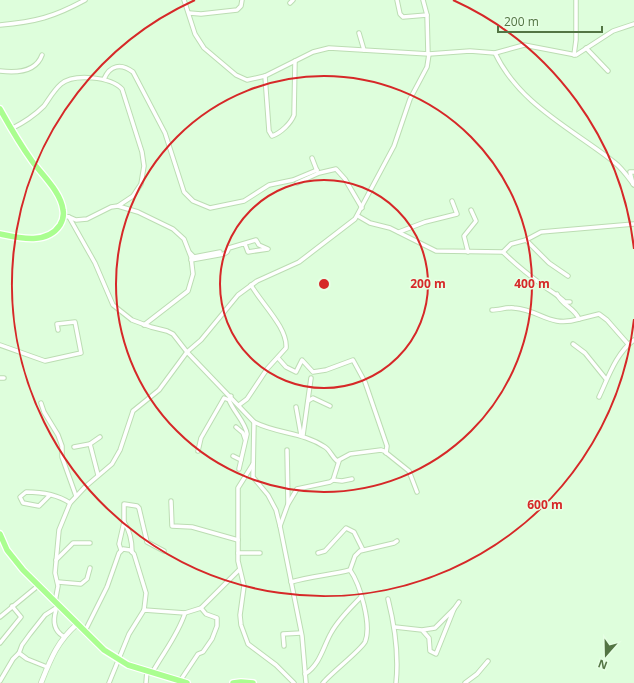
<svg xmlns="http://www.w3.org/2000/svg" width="634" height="683" font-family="'Open Sans',sans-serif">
<rect width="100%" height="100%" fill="#defedc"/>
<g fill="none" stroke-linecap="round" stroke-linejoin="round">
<g stroke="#bcddb3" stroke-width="5.5">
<g id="minor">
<polyline points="184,0 195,34 204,48 236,75 247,80 265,76 313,52 329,48 429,54 470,51 495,53 524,45 576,55 613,31 634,24"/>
<polyline points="397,0 400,14 403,17 427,15"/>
<polyline points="423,0 427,15 428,54"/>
<polyline points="290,3 293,0"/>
<polyline points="189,13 201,14 237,10 241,6 242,0"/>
<path d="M0,25C35,22 54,17 85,0"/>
<polyline points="359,33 364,50"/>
<polyline points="586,48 608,71"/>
<path d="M495,53C520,105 571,128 614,162C622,168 628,177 634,185"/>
<polyline points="574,55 576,40 576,0"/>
<path d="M0,71C16,73 36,72 42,55"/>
<path d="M265,76L269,131L272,136C281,133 291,123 294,115L295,61"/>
<path d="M104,79C110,65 121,63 133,72L165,133L184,192L193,201L210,208L244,201L269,185L293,180L317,170"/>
<path d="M11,129C23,123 34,116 44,106C49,99 54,90 61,84C74,73 111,77 122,89L142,152L144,166L141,184L133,196L118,206L111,207L87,219L76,220L69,217"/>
<polyline points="312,158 317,171"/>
<polyline points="297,183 319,173 336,169 345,179 362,208"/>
<polyline points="633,184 630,172 634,172"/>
<polyline points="118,206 138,212 173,229 184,239 191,257 193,274 188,291 144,325"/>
<polyline points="63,216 69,217 95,263 113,305 132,320 151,327 167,331 173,334 187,352 254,422 253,477 268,495 276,510 280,526 302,636 306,683"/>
<path d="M358,216L370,223L390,228L436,251L503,252C516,265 530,276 545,287C552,292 559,296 565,302H570"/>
<polyline points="399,232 425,222 457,214 452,201"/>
<polyline points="526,240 549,263 568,276"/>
<polyline points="468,252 464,236 476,221 471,210"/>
<polyline points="503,252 511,244 526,240 541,232 634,224"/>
<polyline points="190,253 194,257 220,252"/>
<polyline points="191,260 224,254 227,252 229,248 256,240 259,245 268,249 248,252 245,244"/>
<path d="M492,310C499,310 507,307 514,308C541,310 549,328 579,319C574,307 562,306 557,294"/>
<polyline points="579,319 599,314 607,320 628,344"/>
<polyline points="573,344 585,353 606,379"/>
<polyline points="0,345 45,361 81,353 75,322 57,324 58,330"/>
<polyline points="278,358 286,367 296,372 302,360 313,372 326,370 353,360 365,382 387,446 386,453"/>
<polyline points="0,378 4,378"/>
<path d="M231,396L229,400C233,411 246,423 247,434L241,460L233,456"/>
<path d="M599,397C608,378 616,353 634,340"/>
<polyline points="308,401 313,398 330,406"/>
<polyline points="41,403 44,412 58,435 62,446 62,457 76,496"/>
<path d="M239,405L247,399L267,369L286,348C288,328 261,303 251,285"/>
<polyline points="296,407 301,435"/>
<path d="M254,422C277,434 303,432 325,447C330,450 332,457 337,461L350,454L381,450L384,451L409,471L417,492"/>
<polyline points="236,427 243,433 245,439"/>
<polyline points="303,435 311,378"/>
<polyline points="74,447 90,444"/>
<polyline points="287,450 288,503"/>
<polyline points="198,451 201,438 224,398 229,400"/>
<polyline points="253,464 238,488 238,561 244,586 240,615 241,625 248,644 276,665 294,683"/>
<polyline points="239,469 241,460"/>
<polyline points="98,475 90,444 100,437"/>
<polyline points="333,480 342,481 352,479"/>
<path d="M50,495L39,506L23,503L20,497L26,492C40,492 58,495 70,503"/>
<polyline points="171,501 172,526 192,527 238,540"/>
<polyline points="124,522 124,504 137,506 139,508 147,542 164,551"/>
<polyline points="280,526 288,504 297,489 330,482 333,480 339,461"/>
<path d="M121,550L119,544L124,522C130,531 132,541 132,552"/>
<polyline points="238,553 260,553"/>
<polyline points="318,553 325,551 346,528 354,532 363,550"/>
<polyline points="56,560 73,543 90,543"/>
<polyline points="350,570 355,556 360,551 394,543 397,541"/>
<polyline points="58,582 81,584 87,579 90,568"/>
<path d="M291,582C311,576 331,575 350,570C360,584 372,625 365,642C360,651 331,673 323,683"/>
<path d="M388,599C395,627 399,654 396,683"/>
<polyline points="55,602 58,586 55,573 59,530 70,503 85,487 112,464 120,450 133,411 159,390 187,352 201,340 238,295 257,281 299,262 355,219 394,146 410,99 427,67 429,54"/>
<polyline points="454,609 459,602"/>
<path d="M56,610C53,620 53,630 63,636"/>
<polyline points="0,617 39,585"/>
<polyline points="395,627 422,630 429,638 430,651 436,654 454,609 435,628 422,630"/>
<polyline points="85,631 107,587 119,553 123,549 130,550 134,554 146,593 144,610"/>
<polyline points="0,643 21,617 12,606"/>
<polyline points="284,646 283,634 301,633"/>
<polyline points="19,653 27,659 47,667"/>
<path d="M152,673C163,653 178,635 185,613"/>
<path d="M305,674C320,665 323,647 331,633C338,620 351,607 361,597"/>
<polyline points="0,681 13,659 19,653 22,645 30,634 45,615 59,606"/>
<polyline points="180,681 198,654 203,652 212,639 217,626 217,618 206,614 201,608"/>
<polyline points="109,683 129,634 144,610 185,613 201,608 239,570"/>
<polyline points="146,683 147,671"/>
<polyline points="465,683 477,674 488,661"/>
</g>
</g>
<g stroke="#bcddb3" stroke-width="6">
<path id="tertiary" d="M41,683C51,658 57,642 77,624"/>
</g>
<g stroke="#fff" stroke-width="8">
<g id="trunk">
<path d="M0,109C10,127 20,144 32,161C42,175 61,192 63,210C64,215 63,220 60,225C47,245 19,238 0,234"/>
<polyline points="0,534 7,550 23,570 104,650 128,665 187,683"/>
<polyline points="233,683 241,682 253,683"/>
</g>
</g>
<use href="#minor" stroke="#fff" stroke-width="3.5"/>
<use href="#tertiary" stroke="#fff" stroke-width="4.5"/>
<use href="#trunk" stroke="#aafe90" stroke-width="5.5"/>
</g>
<g fill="none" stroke="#d62828" stroke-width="2">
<circle cx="324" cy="284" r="104"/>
<circle cx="324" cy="284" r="208"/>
<path d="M634 319A312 312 0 1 1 195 0M453 0A312 312 0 0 1 634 249"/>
</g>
<circle cx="324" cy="284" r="6" fill="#d62828" stroke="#e6ffe4" stroke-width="2"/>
<g font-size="12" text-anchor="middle" font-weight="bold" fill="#d62828" stroke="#e6ffe4" stroke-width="3" stroke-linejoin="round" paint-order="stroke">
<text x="428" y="288">200 m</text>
<text x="532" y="288">400 m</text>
<text x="545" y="509">600 m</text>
</g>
<g transform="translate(606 655) rotate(200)" stroke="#e6ffe4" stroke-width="3" paint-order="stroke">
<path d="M0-3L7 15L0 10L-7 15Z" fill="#537544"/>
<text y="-6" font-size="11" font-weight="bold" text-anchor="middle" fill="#537544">N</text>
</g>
<path d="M498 26v6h104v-6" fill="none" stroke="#537544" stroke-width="2"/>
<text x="504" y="26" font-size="12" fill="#537544" stroke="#e6ffe4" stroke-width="3" paint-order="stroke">200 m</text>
</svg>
